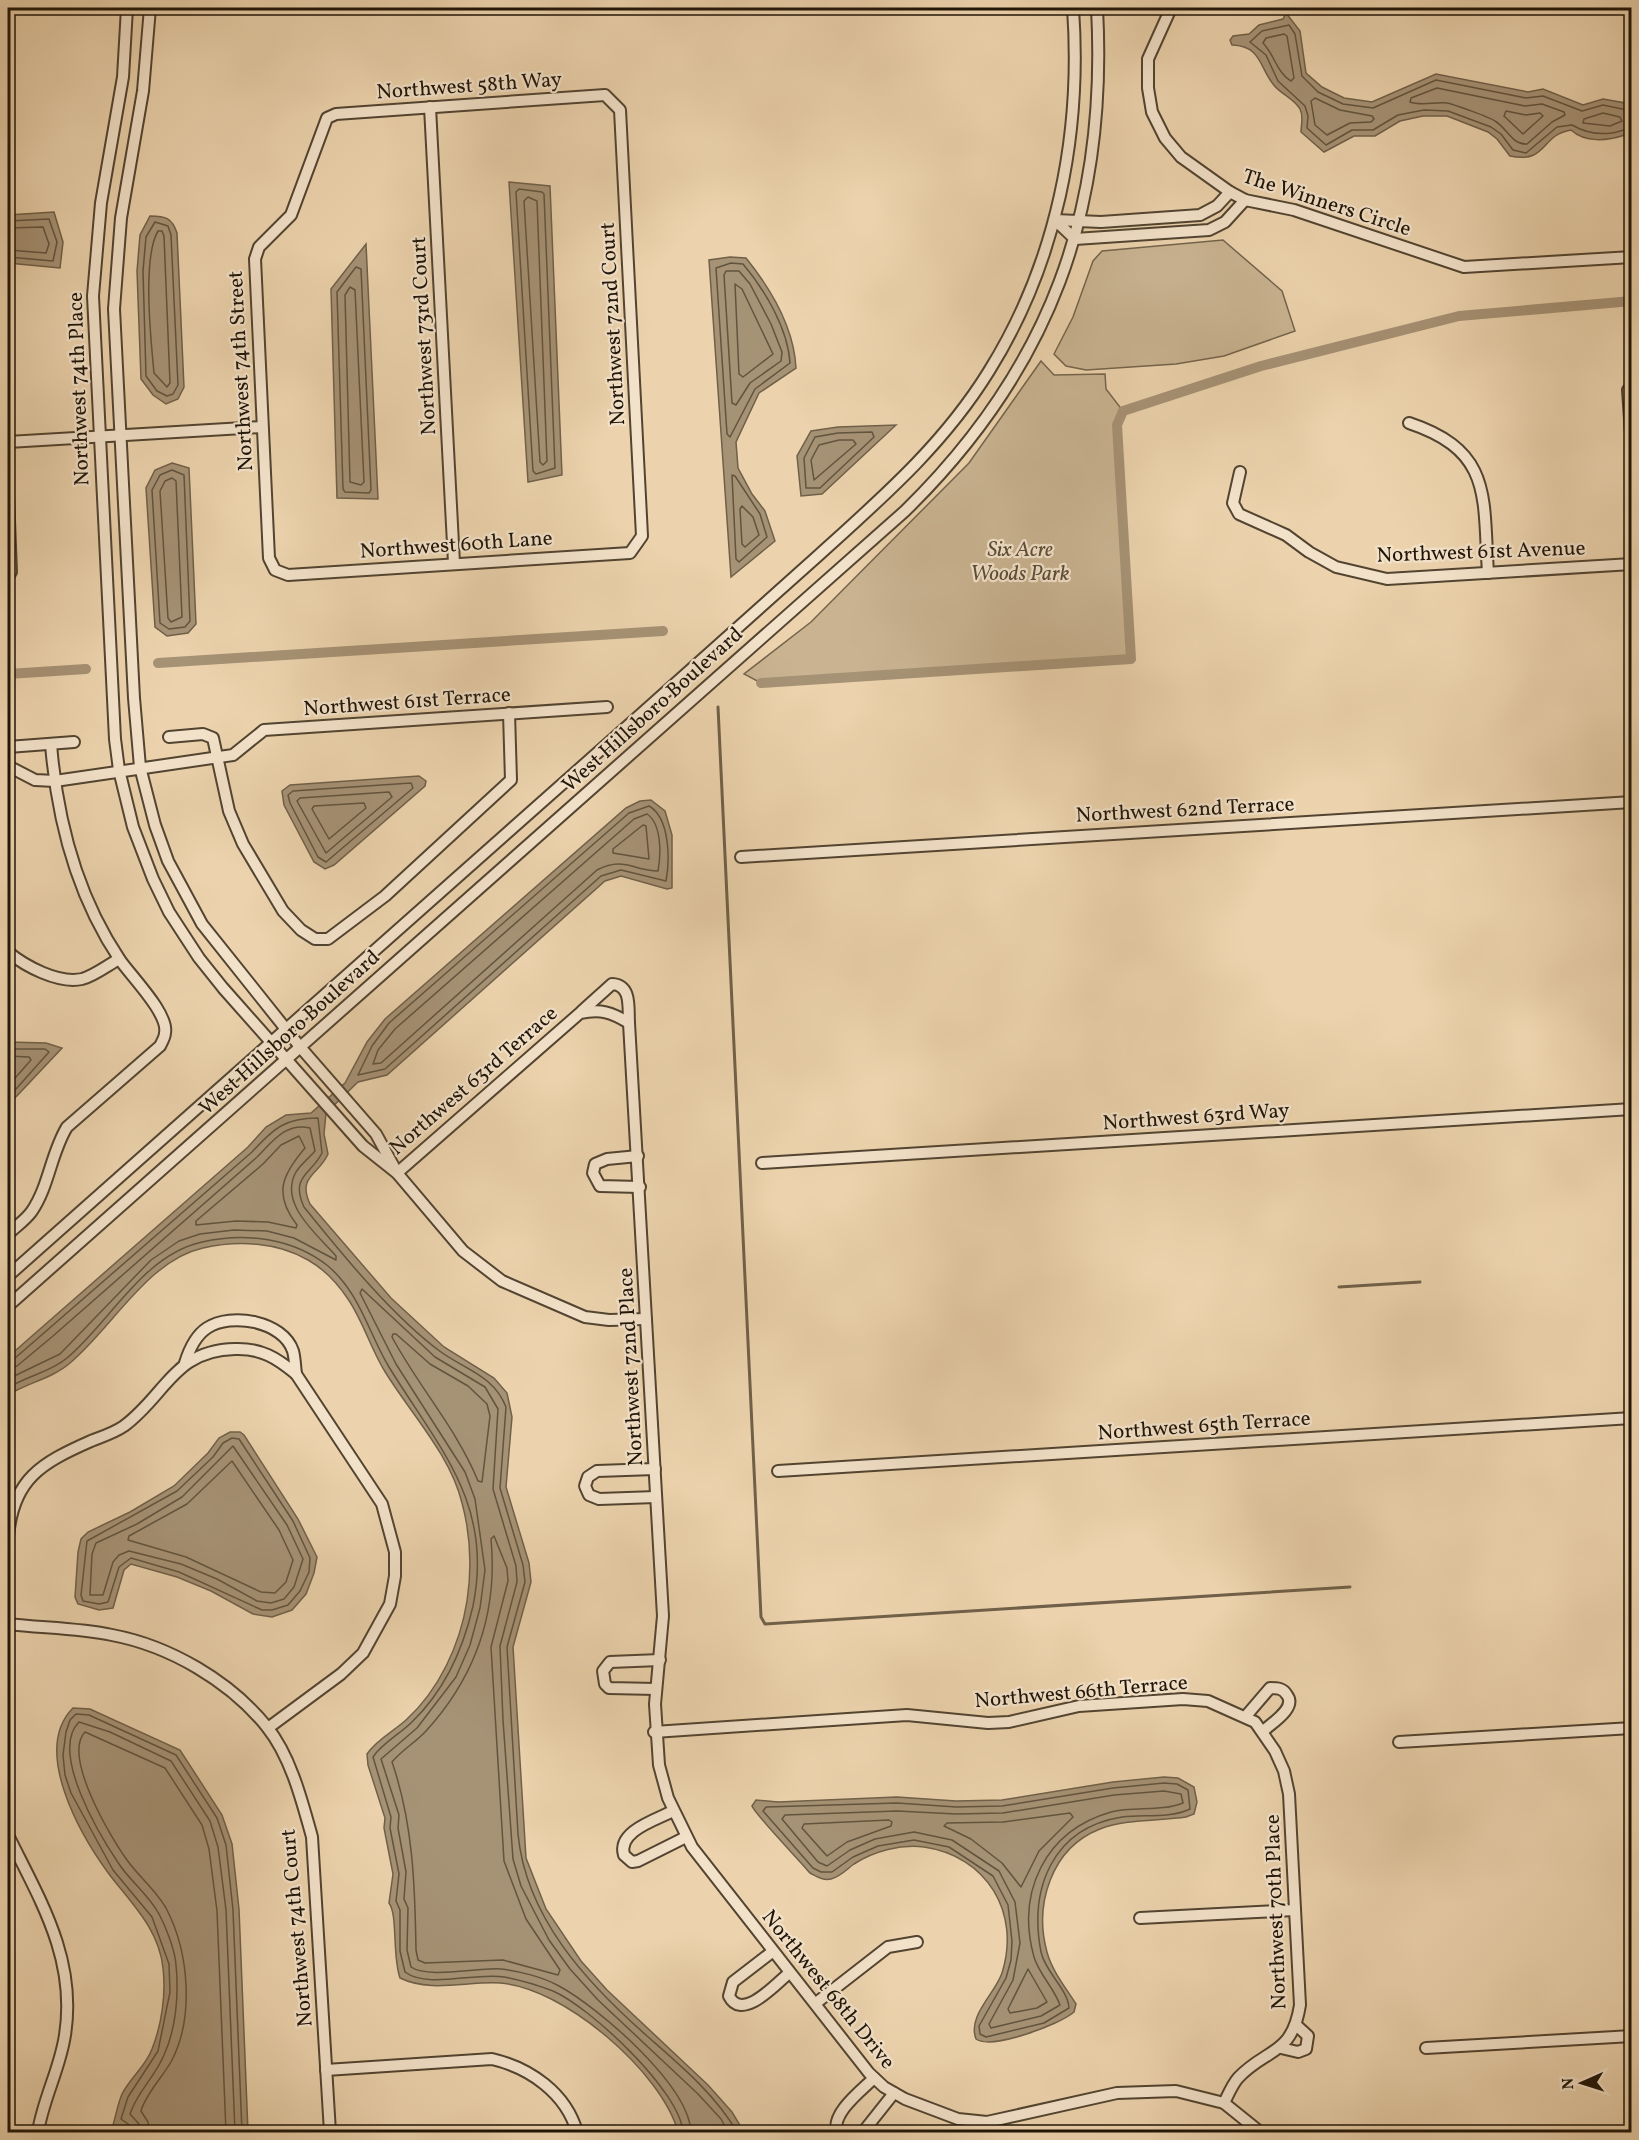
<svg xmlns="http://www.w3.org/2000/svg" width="1639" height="2140" font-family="Vollkorn,serif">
<rect width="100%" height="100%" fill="#ecd3ad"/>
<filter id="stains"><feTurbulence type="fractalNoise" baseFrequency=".00333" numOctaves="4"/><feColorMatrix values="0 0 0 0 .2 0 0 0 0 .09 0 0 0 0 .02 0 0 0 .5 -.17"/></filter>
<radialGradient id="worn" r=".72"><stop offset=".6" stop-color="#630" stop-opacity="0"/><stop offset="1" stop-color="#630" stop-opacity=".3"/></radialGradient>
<g fill="#c9b391" stroke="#74644c" stroke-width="1.5">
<polygon points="1223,240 1282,291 1295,331 1224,356 1176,364 1086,370 1066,366 1054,354 1073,317 1093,261 1102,251"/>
<polygon points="1041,361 1054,375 1105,374 1106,389 1123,411 1117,425 1131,659 761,683 744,674 811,622 969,463"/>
</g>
<g fill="#a69275" stroke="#706049" stroke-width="1.5">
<path d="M1286,13L1300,31L1306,73L1322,87L1344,98L1372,102L1436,74L1528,92L1543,89L1583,105L1603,99L1631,104V139L1625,135C1607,141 1585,143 1571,130C1540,135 1548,164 1510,156L1497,139L1488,132L1447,116H1423L1400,121L1375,136H1354L1324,152L1301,132C1301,124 1304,117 1300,109C1294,98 1280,94 1273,84C1259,66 1261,46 1232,45L1230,40L1233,36L1249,34L1259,25L1283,19Z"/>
<polygon points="509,182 550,186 562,475 528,482"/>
<polygon points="54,212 63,242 60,268 8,263 8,215"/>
<path d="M150,216C166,216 172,218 177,233L184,387L178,399L166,404L153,395L141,379L137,271L140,235Z"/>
<polygon points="366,244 378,499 337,498 331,289"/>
<path d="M730,257L746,258C771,289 794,328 796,368L759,393L736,442L738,468L752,494L765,511L775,541L731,577L709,260Z"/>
<polygon points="896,425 822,494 801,496 797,456 811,431 838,427"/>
<polygon points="172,463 189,468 196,624 188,633 167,636 155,627 146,488 155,470"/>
<polygon points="419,776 426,781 425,786 334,865 325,869 314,862 284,805 282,791 290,785"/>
<path d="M651,800L665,811L672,835V888L667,889L621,876L605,881L387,1075L358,1082L326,1113L324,1134L328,1154C319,1175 297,1176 310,1204L391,1298L444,1347L494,1378L507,1393L512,1417L506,1487L529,1563L531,1582L513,1647L526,1858L546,1909L581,1961L607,1990L708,2085L732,2112L744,2132H678C662,2072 563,1987 500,1983C467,1981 431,1993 400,1978C392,1955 398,1915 389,1903L393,1874L384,1828L385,1818L368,1765L367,1754C376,1740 394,1731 406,1720C439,1690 460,1645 467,1601C472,1568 471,1536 462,1503C450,1454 410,1413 384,1370C370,1347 363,1321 348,1299C338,1284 324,1269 308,1260C277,1242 238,1240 203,1248C148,1260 112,1328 70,1363C53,1378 27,1383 8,1395V1357L248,1147L266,1127L286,1115L311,1113L345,1083L367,1042L385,1019L626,808L640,801Z"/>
<polygon points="8,1042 46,1043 62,1048 14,1099 8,1111"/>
<polygon points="230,1432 240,1432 244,1435 298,1519 317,1557 314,1573 306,1594 292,1610 272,1617 253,1614 211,1591 177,1577 131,1564 124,1570 113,1608 99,1610 78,1604 75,1597 78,1552 81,1539 88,1532 130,1512 174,1486 208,1453 219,1438"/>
<path d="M73,1708L90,1709L180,1750L222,1815L232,1844L239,1909L248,2132L131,2131L113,2125C116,2115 118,2103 122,2094C130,2078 146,2066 152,2049C162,2024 166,1993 163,1968C159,1929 131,1903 109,1874C81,1836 31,1750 73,1708Z"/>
<path d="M1164,1777L1178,1778L1194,1787L1197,1802L1194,1814L1186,1817C1158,1821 1126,1819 1100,1829C1051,1848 1034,1905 1047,1952C1052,1971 1066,1988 1076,2004L1074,2012C1059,2025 991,2050 976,2039C967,2016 995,1994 1002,1973C1021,1913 987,1856 924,1847C901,1844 874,1851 854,1864C847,1869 840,1877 831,1879C823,1881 816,1876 810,1873C800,1861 754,1813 752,1806L756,1800L778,1802L897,1797L956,1801L1002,1800L1113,1782Z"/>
</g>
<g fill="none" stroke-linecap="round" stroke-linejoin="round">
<g stroke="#62543e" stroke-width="1.5">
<path d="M1284,34L1287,36L1294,78L1291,81C1277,73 1274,54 1263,43L1266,38Z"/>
<path d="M1437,88L1525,106L1542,104L1564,112L1565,115L1552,122L1527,144C1512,145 1507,128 1495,121C1489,117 1453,104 1447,103C1435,102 1420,106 1410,102L1411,98Z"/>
<polygon points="1315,98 1340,110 1372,116 1374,119 1371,122 1350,123 1327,135 1315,125 1311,101"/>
<polygon points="1506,111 1526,115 1540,113 1543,116 1523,134 1504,116"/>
<path d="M1632,111L1603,105L1582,111L1543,96L1526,98L1436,80L1373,108L1343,104L1318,92L1302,76L1295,34L1289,25L1262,31L1250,42L1266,55L1278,81L1305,106L1308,116L1307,128L1326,145L1352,130H1373L1398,115L1424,110L1448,111L1491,127L1501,134L1513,150L1526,153L1557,127L1572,125C1584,132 1597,135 1612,133C1620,132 1623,128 1632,132"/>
<polygon points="1603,113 1620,117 1622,121 1610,126 1583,123 1584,119"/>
<polygon points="519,189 542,192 544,194 555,468 536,474 533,471 516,192"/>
<polygon points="528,197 537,201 547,461 543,465 540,462 524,201"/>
<polyline points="8,221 49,219 57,242 53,261 8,257"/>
<polygon points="155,222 168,226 171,235 178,385 173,394 167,396 157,391 146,376 143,271 146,237"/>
<polyline points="8,228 43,227 49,244 46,253 8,250"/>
<path d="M158,231H162L164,236L170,383L167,387L154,373C151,341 142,258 158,231Z"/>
<path d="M731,263L743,264C765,290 788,329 790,363L755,389L730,437L727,434L716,268Z"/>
<polygon points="356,267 361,269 371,490 369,493 345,492 343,489 337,292"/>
<polygon points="726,271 739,271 750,284 771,324 782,352 781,361 750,383 736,405 732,403 724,275"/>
<polygon points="735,284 742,289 773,354 743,377 739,374"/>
<polygon points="350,287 355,290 364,482 361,485 350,482 345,295"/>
<polygon points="872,432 874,437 820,488 806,488 804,458 815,437 838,433"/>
<polygon points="839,440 853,440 856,444 814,480 811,460 819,445"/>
<polygon points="172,470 184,475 190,621 185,627 169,629 160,623 152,490 160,475"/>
<polygon points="732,475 735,476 760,514 767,537 739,562 736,559"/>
<polygon points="172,478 176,481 182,617 171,622 168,618 160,491 165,481"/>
<polygon points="742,506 753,517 759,535 745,547 742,544 740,509"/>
<polygon points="411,783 413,788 326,862 318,857 290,803 288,795 293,791"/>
<polygon points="389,792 392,797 326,853 297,801 300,798"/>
<polygon points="364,803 366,808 329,839 312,809 314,806"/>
<path d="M649,806C670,818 670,860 666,881L621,870L601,876L385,1069L358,1075L372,1046L389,1023L629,813Z"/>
<path d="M647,814C662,824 661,855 658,871C634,871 624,856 597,870L381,1063L373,1064L378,1050L395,1029L634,819Z"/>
<polygon points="643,825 646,826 649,859 613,853 613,849"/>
<polyline points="8,1049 45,1049 49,1052 8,1098"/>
<polyline points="8,1056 29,1057 31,1060 8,1086"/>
<path d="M299,1136L305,1148C282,1175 273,1194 297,1225L296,1228L268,1222L236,1221L196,1225V1221L263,1164L281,1145Z"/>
<path d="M393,1334H396L430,1364L468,1386L487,1404L490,1416L482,1482L478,1481C457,1429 418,1386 392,1337Z"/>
<path d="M8,1361L14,1359L252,1152C274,1128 285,1118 318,1118L322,1153C311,1175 290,1176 304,1207C341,1253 394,1318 441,1352C466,1370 494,1376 506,1407L500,1488L523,1565L525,1582L507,1647L518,1834C526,1918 587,1983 647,2036C680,2065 715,2094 737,2132"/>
<path d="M8,1368L17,1366L53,1336L257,1157C272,1142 286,1122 310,1128L315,1151C309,1158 301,1164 296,1172C278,1204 318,1235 336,1256V1260L294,1238L267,1231L234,1230L200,1234L179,1241L151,1260L60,1354L8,1379"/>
<path d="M8,1388C26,1376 51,1372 67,1358C110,1322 143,1255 202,1242C245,1232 293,1238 328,1266C360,1293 369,1334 389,1367C438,1447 494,1503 473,1606C463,1650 444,1691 412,1722C400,1734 382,1743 373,1757L391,1817L390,1828L399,1874L396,1901L400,1910V1951L405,1972C428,1989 476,1972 504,1977C520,1980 537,1985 553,1991C590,2007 680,2091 683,2132"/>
<polygon points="232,1438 239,1439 293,1521 310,1558 309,1572 300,1591 288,1605 272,1610 262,1610 179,1572 131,1558 119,1567 108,1602 99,1604 83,1601 81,1595 87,1541 177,1491 213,1457 223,1443"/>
<polygon points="233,1446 287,1525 303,1559 294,1587 284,1599 271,1603 257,1601 217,1579 181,1564 129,1551 119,1555 113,1562 103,1595 90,1595 92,1554 96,1543 137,1524 182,1497"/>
<polygon points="232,1461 279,1530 293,1560 286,1582 275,1593 261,1592 186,1557 128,1540 129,1536 187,1504"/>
<path d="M494,1536L507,1568L508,1581L491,1647L504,1861L526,1919L560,1970L558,1975L503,1960L425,1963L418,1960L416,1950C415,1885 413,1823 392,1762C402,1750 416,1742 426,1731C476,1676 498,1613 491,1539Z"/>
<path d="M1164,1783L1177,1784L1188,1790L1190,1809C1169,1819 1143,1814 1122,1817C1052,1828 1029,1889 1041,1952C1045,1972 1068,1989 1069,2008L1044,2023L986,2037L980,2034L979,2026L1006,1978L1011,1960L1012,1941L1008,1905L993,1876L949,1847L914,1840L878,1846L853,1857L832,1872H821L813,1868L763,1811L766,1807L897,1803L956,1807L1002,1806L1113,1788Z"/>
<path d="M1164,1791L1181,1794L1183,1803C1161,1812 1134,1806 1111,1812C1045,1831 1016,1892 1034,1957C1039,1974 1054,1988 1060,2005L1041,2016L991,2028L989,2024L1013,1980L1020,1943L1015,1902L999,1871L952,1840L914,1832L875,1839L850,1850L827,1866L818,1862L782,1819L785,1815L897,1811L956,1814L1003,1813L1114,1795Z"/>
<polygon points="1070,1813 1073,1817 1039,1851 1021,1887 1002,1863 971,1839 944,1826 947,1823 1003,1822"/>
<polygon points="889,1820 892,1822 891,1826 847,1842 827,1856 802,1828 804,1824"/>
<polygon points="1028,1969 1047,2002 1037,2008 1010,2013 1008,2009"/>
<polyline points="133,2132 131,2126 121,2119 128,2097 158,2051 170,1992 169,1964 152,1917 113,1870 71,1793 65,1775 63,1755 66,1732 70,1720 76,1714 89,1715 176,1755 217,1818 226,1845 233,1910 242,2132"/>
<path d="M140,2132L139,2124L130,2114C137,2092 155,2077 164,2055C176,2029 179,1994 176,1965C175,1950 166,1927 159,1914C149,1895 130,1881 119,1864C100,1836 49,1752 79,1722L110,1732L171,1761L210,1821L218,1847L226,1910L235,2132"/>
<path d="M149,2132L148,2122L141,2111C146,2093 163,2077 172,2060C194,2017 189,1953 167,1910C158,1892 139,1877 127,1860C111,1838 62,1756 85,1732L165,1768L202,1825L209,1849L217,1911L226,2132"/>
<path d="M691,2132C689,2085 598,2007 559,1986C543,1977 519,1971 501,1969C479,1967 428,1979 411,1967L407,1950L408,1908L404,1899L406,1872L398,1828L399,1815L381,1759L417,1728L456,1677L470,1645L480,1608L485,1570L475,1499L465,1472L396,1364L360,1293L362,1289L435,1357L485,1387L498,1409L493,1489L516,1566L517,1582L500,1646L503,1720L513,1859L521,1886L549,1940L570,1969L598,2000L698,2094L721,2119L728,2132"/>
</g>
<g stroke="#706049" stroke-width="3">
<polyline points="718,707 761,1617 765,1624 1350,1587"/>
<polyline points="1339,1287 1420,1282"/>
</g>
<g stroke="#a69275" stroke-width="10">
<polyline points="158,663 663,631"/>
<polyline points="8,674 86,669"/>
<polyline points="761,683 1131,659 1117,425 1123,411 1261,366 1459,316 1632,301"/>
</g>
<g stroke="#524431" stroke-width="14">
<g id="minor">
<polyline points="127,8 123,77 101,203 93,296 115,739 119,770 133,827 153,879 169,912 199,958 223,988 363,1146 397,1173 463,1251 502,1281 585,1317 609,1320 646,1319"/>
<polyline points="150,8 143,91 121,218 114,309 134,698 140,767 155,825 168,861 202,924 301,1048 376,1134 394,1167"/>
<polyline points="1171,8 1148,59 1148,88 1152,112 1165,138 1181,157 1230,192 1245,200 1294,210 1464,267 1632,257"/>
<polygon points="605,95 620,110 642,536 630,553 288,575 275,570 269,558 255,259 259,247 291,215 327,118 336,114"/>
<polyline points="430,107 454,563"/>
<polyline points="1055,220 1075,239 1209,230 1225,222 1245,200"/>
<polyline points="1055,220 1101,222 1200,215 1217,206 1230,192"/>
<polyline points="1628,390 1632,448"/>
<path d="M1409,423C1493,451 1483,497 1488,573"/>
<polyline points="8,442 262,427"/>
<polyline points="1240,472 1233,503 1239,514 1286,535 1309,552 1336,567 1387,579 1632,564"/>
<polyline points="8,494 11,572 8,577"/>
<polyline points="169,737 203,734 213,738 229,811 243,844 283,911 301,930 315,939 328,939 385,896 511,780 509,713"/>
<polyline points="8,747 74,742"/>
<polyline points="8,766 35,780 55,781 233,755 264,730 607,707"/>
<polyline points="741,857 1632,802"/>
<path d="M8,952C25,966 58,984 82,979C94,976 108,965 119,959"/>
<path d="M582,1011L612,984C632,985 628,1008 629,1023"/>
<polyline points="638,1156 607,1159 595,1164 593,1173 600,1186 640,1187"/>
<polyline points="762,1163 1632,1109"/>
<path d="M397,1173L580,1013C601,1009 611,1012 629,1023L663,1616L655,1704L659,1765L668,1798L692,1847L869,2073L884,2087L905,2099L958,2119L987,2122L1117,2093L1176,2091L1224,2103L1260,2132"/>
<path d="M8,1234C15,1227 26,1220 32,1211C49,1186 51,1153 67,1127L160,1046C162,1042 165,1037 165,1033C169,1014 131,976 120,960C77,896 57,819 51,744"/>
<path d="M8,1276C219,1089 429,902 640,715C700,662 760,608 820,554C883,497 944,444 989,371C1057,262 1082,134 1073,8"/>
<path d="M8,1306L905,511C1050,369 1108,210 1097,8"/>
<path d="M185,1363C189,1350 195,1336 207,1328C231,1312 283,1321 293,1351C295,1358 295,1367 296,1374"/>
<polyline points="655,1469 597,1471 588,1477 585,1486 589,1495 599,1499 656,1497"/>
<polyline points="778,1471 1632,1418"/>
<path d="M8,1537C13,1479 41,1463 91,1441C101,1437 114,1433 124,1426C166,1395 174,1350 235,1349C261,1348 277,1358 296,1374L382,1504L395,1552V1576L390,1604L363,1653L341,1674L268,1728"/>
<path d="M8,1624C42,1628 78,1628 112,1635C170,1646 230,1681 267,1727C291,1757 302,1801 312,1837L330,2132"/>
<polyline points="656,1689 609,1688 605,1684 603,1671 610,1662 660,1660"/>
<path d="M1246,1716L1270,1688C1277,1688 1283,1688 1287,1695C1297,1708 1272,1723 1263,1731"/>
<path d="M654,1732L907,1715L988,1723L1009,1722L1079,1706L1183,1699L1208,1701L1255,1722L1275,1751L1284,1771L1289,1794L1300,2005C1292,2056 1266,2048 1238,2078C1232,2085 1228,2095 1224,2103"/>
<polyline points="1399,1742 1632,1728"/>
<path d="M673,1811C656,1820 617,1831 624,1855L632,1862L638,1861L686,1837"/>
<path d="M8,1835C40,1900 77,1959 65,2035C60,2069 43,2099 38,2132"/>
<polyline points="1140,1918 1295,1910"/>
<path d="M772,1952L733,1982L729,1996C742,2022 776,1984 789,1973"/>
<polyline points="816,2003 888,1947 917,1942"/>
<polyline points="1281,2048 1298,2052 1306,2049 1308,2036 1296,2025"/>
<polyline points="1426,2048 1632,2036"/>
<path d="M326,2070L492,2059C530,2068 566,2093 577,2132"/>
<path d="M837,2132C831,2113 862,2090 874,2078"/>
<polyline points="863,2132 894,2093"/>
</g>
</g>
<use href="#minor" stroke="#f3e2ca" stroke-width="10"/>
</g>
<g text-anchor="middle" stroke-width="4.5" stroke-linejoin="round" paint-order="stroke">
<g font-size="21" fill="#1f1508" stroke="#f3e2ca">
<text transform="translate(469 85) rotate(-4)" y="7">Northwest 58th Way</text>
<text transform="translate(1327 202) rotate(18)" y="7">The Winners Circle</text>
<text transform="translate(612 324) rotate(-93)" y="7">Northwest 72nd Court</text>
<text transform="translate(423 336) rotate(-93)" y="7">Northwest 73rd Court</text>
<text transform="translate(240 371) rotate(-93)" y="7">Northwest 74th Street</text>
<text transform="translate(78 389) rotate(-92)" y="7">Northwest 74th Place</text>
<text transform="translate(456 544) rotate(-4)" y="7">Northwest 60th Lane</text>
<text transform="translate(1481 551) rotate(-2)" y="7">Northwest 61st Avenue</text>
<text transform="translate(407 701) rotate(-4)" y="7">Northwest 61st Terrace</text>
<text transform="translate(652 709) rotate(-42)" y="7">West Hillsboro Boulevard</text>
<text transform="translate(1185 809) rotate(-3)" y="7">Northwest 62nd Terrace</text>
<text transform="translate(289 1032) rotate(-42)" y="7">West Hillsboro Boulevard</text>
<text transform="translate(473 1080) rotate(-41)" y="7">Northwest 63rd Terrace</text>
<text transform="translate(1196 1116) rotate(-4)" y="7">Northwest 63rd Way</text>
<text transform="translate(630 1367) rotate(-93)" y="7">Northwest 72nd Place</text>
<text transform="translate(1204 1425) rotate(-4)" y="7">Northwest 65th Terrace</text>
<text transform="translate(1081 1691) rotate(-5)" y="7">Northwest 66th Terrace</text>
<text transform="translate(1275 1912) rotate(-92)" y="7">Northwest 70th Place</text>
<text transform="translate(296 1928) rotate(-95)" y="7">Northwest 74th Court</text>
<text transform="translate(829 1989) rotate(51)" y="7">Northwest 68th Drive</text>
</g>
<g font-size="21" font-style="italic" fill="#5a4c38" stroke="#f3e2ca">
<text x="1020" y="556">Six Acre<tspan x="1020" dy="24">Woods Park</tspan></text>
</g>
</g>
<rect width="1639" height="2140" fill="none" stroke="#ecd3ad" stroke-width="30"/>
<rect x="9" y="9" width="1621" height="2122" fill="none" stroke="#1f1508" stroke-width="3"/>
<rect x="15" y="15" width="1609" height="2110" fill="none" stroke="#1f1508" stroke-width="1.5"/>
<g transform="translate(1582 2083) rotate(267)" stroke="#f3e2ca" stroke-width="4.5" paint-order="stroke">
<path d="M0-4.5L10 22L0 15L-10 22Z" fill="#1f1508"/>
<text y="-9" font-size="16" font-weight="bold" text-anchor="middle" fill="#1f1508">N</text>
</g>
<rect width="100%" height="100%" filter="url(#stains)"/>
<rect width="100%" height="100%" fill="url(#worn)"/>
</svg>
